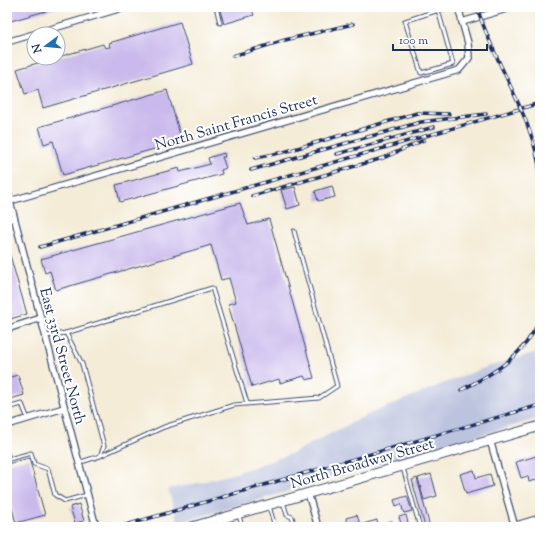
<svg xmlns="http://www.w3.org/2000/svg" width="547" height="534" font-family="'Sorts Mill Goudy',serif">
<rect width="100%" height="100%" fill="#fff"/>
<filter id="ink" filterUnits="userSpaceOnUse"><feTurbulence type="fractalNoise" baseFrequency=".025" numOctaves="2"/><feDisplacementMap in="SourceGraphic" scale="8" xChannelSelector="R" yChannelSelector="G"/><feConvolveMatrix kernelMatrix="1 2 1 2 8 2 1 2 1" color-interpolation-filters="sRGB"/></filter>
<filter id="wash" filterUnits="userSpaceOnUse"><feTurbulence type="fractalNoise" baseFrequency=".012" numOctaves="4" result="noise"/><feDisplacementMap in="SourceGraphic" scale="16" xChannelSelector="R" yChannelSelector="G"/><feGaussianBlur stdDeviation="0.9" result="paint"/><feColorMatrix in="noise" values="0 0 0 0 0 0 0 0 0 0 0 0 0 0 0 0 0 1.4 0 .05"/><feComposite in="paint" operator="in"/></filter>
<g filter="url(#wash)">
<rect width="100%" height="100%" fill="#f4ecd7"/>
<polygon fill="#bcc3de" points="540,351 540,418 178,523 168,489 194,484 236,473 291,454 369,414 442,384 487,367"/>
<g id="blocks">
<g fill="#c9b9ec">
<polygon points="7,7 60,7 7,22"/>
<polygon points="219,7 251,7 254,15 224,24"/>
<polygon points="180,22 193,64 43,108 38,90 25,94 17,69 103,44 105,48 110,47 109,43"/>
<polygon points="167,90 182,141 63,175 53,141 44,144 39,127"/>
<polygon points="224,153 225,157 222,157 226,168 221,170 222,174 120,202 116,185 179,168 180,172 210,164 208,158"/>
<polygon points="332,186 335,197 318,201 315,191"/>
<polygon points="295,187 300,205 287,209 281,190"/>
<polygon points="240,203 248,225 269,219 314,378 306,380 304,376 280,383 279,379 252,387 228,304 236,302 229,278 221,280 211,245 56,290 50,271 45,273 41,259"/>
<polygon points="7,245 27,314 7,320"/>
<polygon points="18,375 24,395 7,400 7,378"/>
<polygon points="540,455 540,479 529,482 528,476 521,478 516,462"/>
<polygon points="29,458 45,515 16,523 7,490 7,464"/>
<polygon points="474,470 476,478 490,474 493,486 466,494 460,474"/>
<polygon points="431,474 437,496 424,500 418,478"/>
<polygon points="417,478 430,527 425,527 412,480"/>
<polygon points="407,496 412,511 404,513 401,504 396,506 394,500"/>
<polygon points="79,504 84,521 75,523 70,507"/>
<polygon points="357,515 361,527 349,527 346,518"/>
<polygon points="406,515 409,527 402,527 399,517"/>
<polygon points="377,520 378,525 392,521 394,527 364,527 363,524"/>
</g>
</g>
</g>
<g filter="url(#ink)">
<use href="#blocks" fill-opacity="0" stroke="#3c4b70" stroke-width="1"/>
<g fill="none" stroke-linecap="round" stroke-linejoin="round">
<g stroke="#3c4b70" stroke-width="5">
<g id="service">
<polyline points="216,7 220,23"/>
<polyline points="438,10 453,64 421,73 405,21 448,7"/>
<polyline points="66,333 212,288 247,403"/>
<polyline points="46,336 66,333 82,364 104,446 100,456 78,463"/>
<polyline points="7,408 22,404 28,419"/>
<polyline points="7,453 9,459 31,453 34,464 48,469 55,495 65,501 87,495"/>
<polyline points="100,456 164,427 234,405 319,398 337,386 294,231"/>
<polyline points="403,468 420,527"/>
<polyline points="283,502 287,515 292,517 295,527"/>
<polyline points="269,506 275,527"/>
<polyline points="239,515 242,527"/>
</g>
</g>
<g stroke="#3c4b70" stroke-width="8">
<g id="minor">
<polyline points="462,22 513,7"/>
<polyline points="7,42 125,7"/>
<polyline points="7,190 96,527"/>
<polyline points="10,201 459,70 469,58 468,43 458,7"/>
<polyline points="7,220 14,218"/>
<polyline points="7,329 41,318"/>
<polyline points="7,425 64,408"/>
<polyline points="490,440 515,527"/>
<polyline points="308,493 318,527"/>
<polyline points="510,527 540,518"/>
</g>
</g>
<g stroke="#3c4b70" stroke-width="11">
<polyline id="primary" points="192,527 540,426"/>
</g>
<use href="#service" stroke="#fff" stroke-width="3"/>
<use href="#minor" stroke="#fff" stroke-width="5.5"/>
<use href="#primary" stroke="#fff" stroke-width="9"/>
<g stroke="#1b2f5e" stroke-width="3.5">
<g id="rail">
<path d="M477,7C494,64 532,114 540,172"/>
<polyline points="233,56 285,40 353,24"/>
<polyline points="337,154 434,127"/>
<polyline points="255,158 284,152 417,113 449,114"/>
<polyline points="251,170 421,122 486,114"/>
<polyline points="252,196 383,158 424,140"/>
<polyline points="40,247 540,103"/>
<path d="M461,390C495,373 525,355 540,319"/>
<polyline points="119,527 540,405"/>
</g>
</g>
<use href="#rail" stroke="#fff" stroke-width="2" stroke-dasharray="6" stroke-linecap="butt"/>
</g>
</g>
<g text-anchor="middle" stroke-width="4" stroke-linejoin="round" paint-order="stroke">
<g font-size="15" fill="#1b2f5e" stroke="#fff">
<text transform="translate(236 122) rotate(-16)" y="5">North Saint Francis Street</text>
<text transform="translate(63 356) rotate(75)" y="5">East 33rd Street North</text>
<text transform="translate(362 463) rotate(-16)" y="5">North Broadway Street</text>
</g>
</g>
<rect width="547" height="534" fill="none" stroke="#fff" stroke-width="24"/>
<g transform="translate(46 46) rotate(254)"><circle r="19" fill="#ffffff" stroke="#a4acbf"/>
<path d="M0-3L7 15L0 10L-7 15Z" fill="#1f6fb2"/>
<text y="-6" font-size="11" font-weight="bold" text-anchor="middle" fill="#1b2f5e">N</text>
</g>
<path d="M393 44v6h94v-6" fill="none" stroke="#1b2f5e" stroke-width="2"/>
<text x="399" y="44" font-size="12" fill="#1b2f5e" stroke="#ffffff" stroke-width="3" paint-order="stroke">100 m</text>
</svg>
